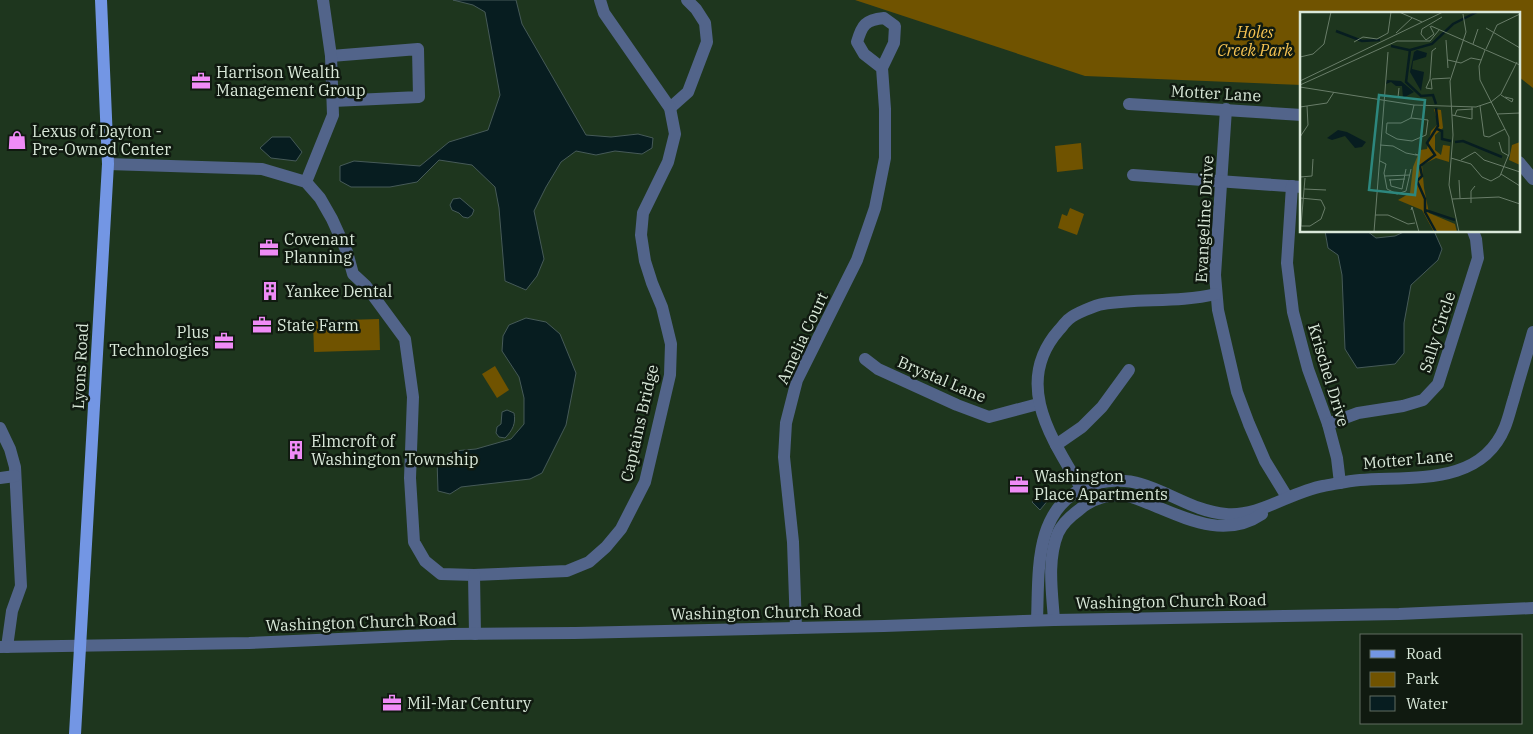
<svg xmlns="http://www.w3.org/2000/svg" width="1533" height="734" font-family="'IBM Plex Serif',serif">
<rect width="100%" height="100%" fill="#1e361e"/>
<g fill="#705300">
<polygon points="855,0 1533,0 1533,88 1519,77 1519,14 1302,14 1302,85 1085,76"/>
<polygon points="1081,143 1083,169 1057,172 1055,146"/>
<polygon points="1070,208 1084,214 1077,235 1058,228 1062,214 1067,216"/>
<polygon points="379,319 380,350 314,352 313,321"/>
<polygon points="495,366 509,390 497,398 482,374"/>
</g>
<g fill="#071d20" stroke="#465a58">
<polygon points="453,0 516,0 522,24 586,135 611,137 638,134 653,138 652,148 642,154 615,151 596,155 576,151 561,162 546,187 534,211 544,259 537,276 526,290 505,281 499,208 495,187 472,165 439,160 417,182 390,187 351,187 340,181 340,166 354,161 420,166 449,142 488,130 500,95 485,12 473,5"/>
<polygon points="272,137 290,137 302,152 296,161 271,158 260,148"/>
<polygon points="460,198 474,210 472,215 468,218 463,217 459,213 452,210 450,205 453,199"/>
<polygon points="1325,231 1367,231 1376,238 1395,236 1406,231 1434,231 1442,249 1438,260 1411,285 1404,323 1404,353 1395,364 1357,368 1345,349 1342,275 1338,255 1328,248"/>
<polygon points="526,318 546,322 560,334 576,373 566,425 542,473 530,479 461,487 450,494 438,491 437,460 454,451 476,449 511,439 524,424 524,398 519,377 502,351 503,336 509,325"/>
<path d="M507,410L514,413C516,423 513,430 505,438L499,437L496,433L497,427L501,424L502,412Z"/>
<polygon points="1045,487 1053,494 1040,510 1032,502"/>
</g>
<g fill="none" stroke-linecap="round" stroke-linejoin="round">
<g stroke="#52648a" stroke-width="12">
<polyline points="331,56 418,49 419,97 333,101"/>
<polyline points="1129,104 1302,115"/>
<polyline points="670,108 688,92 707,42 705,23 696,9 687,0"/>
<polyline points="1226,109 1215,275 1218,310 1237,392 1249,424 1265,461 1287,497"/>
<polyline points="1519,162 1533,179"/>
<polyline points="108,164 262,169 306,182 320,198 332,219 347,252 353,274 366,286 405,339 413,397 410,478 414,542 425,561 441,574 474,575 567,571 589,562 606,547 621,529 645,482 670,375 671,344 662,307 652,283 645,261 641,235 643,213 668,162 675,134 670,108 604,13 600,0"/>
<polyline points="1133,175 1302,187"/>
<polyline points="306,182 333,115 331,56 323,0"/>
<polyline points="1292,186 1287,263 1293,312 1308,369 1328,424 1337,458 1340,483"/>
<polyline points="865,359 878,369 957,405 989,417 1038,404"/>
<polyline points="1328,424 1358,413 1403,406 1423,400 1438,384 1478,258 1476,239 1473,231"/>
<polyline points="0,428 10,449 15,467 21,586 12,611 7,647"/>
<polyline points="1056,445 1082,427 1102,407 1129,370"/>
<polyline points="0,478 15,476"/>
<path d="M1089,502C1060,449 1008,388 1059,330C1062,327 1065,322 1069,319C1074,314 1096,305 1103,304C1141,298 1178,303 1216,294"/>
<polyline points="474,575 475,634"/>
<path d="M1037,620C1039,573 1033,506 1089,486C1104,480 1125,479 1141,484C1169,492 1196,512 1226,514C1260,517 1290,492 1323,486C1335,484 1348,481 1360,480C1413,476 1481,486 1505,427C1509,417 1511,407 1514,398C1520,376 1527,354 1533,332"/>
<path d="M1054,620C1052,591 1047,560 1058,533C1062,524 1072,515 1079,510C1090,500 1106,495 1121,495C1130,495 1142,501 1150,504C1187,519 1225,539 1262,514"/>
<path d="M796,628L793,542L784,457L786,423L797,380L857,260L875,208L885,158V109L882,68L894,43L895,26L884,18C865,20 862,25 857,42L864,54L882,68"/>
<polyline points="0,647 249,643 451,634 575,633 884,626 1054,620 1399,614 1533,608"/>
</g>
<polyline stroke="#7396e4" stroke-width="12" points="75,734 108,164 101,0"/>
</g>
<defs>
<g id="office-bare" transform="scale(1.5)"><path d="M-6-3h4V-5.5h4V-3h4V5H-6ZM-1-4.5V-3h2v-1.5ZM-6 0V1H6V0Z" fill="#ef8bf6" stroke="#101a10" stroke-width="2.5" paint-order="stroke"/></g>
<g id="shop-bare" transform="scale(1.5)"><path d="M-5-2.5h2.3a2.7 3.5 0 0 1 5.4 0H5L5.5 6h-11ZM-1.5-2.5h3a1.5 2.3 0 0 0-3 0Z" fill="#ef8bf6" stroke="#101a10" stroke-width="2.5" paint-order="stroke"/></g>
<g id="building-bare" transform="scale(1.5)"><path d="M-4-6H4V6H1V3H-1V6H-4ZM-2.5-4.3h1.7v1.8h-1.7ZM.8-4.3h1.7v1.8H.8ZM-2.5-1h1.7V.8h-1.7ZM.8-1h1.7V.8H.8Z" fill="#ef8bf6" stroke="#101a10" stroke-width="2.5" paint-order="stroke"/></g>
</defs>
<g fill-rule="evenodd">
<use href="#office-bare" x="201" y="81"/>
<use href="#shop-bare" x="17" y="140"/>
<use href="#office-bare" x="269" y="248"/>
<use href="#building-bare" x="270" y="291"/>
<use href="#office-bare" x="262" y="325"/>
<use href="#office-bare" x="224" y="341"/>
<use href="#building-bare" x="296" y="450"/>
<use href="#office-bare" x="1019" y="485"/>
<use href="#office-bare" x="392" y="703"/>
</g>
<g text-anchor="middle" stroke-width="5" stroke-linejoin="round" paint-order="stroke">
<g font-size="16" font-style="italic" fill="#f5c352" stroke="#101a10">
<text x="1255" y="38">Holes<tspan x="1255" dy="18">Creek Park</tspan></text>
</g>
<g font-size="16" fill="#d9e8d9" stroke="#101a10" text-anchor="start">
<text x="216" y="78">Harrison Wealth<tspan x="216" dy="18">Management Group</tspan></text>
<text x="32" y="137">Lexus of Dayton -<tspan x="32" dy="18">Pre-Owned Center</tspan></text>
<text x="284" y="245">Covenant<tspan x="284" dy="18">Planning</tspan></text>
<text x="285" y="297">Yankee Dental</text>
<text x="277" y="331">State Farm</text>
<text x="209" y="338" text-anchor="end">Plus<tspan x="209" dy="18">Technologies</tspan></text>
<text x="311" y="447">Elmcroft of<tspan x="311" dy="18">Washington Township</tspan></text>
<text x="1034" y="482">Washington<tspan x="1034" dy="18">Place Apartments</tspan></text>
<text x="407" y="709">Mil-Mar Century</text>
</g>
<g font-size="16" fill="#d9e8d9" stroke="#101a10">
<text transform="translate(1216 93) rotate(3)" y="6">Motter Lane</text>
<text transform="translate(1204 219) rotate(-87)" y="6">Evangeline Drive</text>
<text transform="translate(1437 332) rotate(-72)" y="6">Sally Circle</text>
<text transform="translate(802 338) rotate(-65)" y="6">Amelia Court</text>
<text transform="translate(80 366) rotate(-87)" y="6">Lyons Road</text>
<text transform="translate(1329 375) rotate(73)" y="6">Krischel Drive</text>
<text transform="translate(942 379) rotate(23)" y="6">Brystal Lane</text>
<text transform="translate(639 423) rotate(-77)" y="6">Captains Bridge</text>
<text transform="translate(1408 459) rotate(-5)" y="6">Motter Lane</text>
<text transform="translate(1171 601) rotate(-1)" y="6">Washington Church Road</text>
<text transform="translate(766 612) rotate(-1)" y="6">Washington Church Road</text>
<text transform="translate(361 622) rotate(-2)" y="6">Washington Church Road</text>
</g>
</g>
<g transform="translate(1300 12)">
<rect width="220" height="220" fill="#1e361e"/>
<path d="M134,97L141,98L143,116L135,123V138L141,143L143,133L150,134L149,150L136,146L122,153L124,176L129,201L155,212L157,220H134L122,198L98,188L110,181L113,155L120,138L127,137L131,119L138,112ZM220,130V153L209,148L212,133Z" fill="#705300"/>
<path d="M117,38L127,41L126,45L113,49L112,57L124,60L121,79L110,60L114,40ZM87,68L101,69L114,80L103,86L102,74H96L91,70L86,72ZM38,118L47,120L66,130L62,135L55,136L45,124L32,128L27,126Z" fill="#071d20"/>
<path fill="none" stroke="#071d20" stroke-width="2.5" d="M36,19L62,29L80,28M91,34L109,38M136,92L133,83L121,84L106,70L110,38L132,32L153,12L177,0M136,96L138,114L127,131L135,143L120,154L122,164L117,169L125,187V200L136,220M137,117L142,119V127L151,129M155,130L163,129L202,145M125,198L155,208"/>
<path fill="none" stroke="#697d69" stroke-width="1" d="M99,0L122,10M130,14L134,22L126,28L121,22L122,17L142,5M131,14L220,53M186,16L220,36M96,21L112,6M146,28L148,56M54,30L63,25L77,27L88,21L91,0M173,32L178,17M186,37L197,13L220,2M0,45L13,42L24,32L31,0M148,48L161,51L171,46L181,48M130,67L132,39L136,36M130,67L126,76L132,77L131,67M132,67L150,66M0,69L143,0M0,73L97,29H130L139,18M0,75L114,93L176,95L191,90L201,82L217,50M201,83L212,90L213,87L205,85M85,84L98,85L99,76M180,94L184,124L189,125L205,117M0,95L27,91L34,80M197,102L220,101M152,103L172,107V95M155,103L157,98L173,97M111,106L128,108L126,123L112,129L97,127L86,121L87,111H101L111,106L114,93M0,125L8,113L7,94M199,130L202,140L209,144M80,133L93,134L106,141L116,143H118L115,142M151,146L171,152L182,165L191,169L200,164L209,142V125L180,68L179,54L185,38M161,148L175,140L184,148L220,160M80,149L86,152L84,161L87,177L97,182L106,179L111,157M201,162L220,174M85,164L110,163M0,165L12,164L13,147M90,167L91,174L102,177L106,157M89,168L105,167M159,168L160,186M4,177L26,178M0,186L21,188L25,196L21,207L10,214H0M152,187L199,185L220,192M171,191V179L175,174M111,198L112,195L119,220M75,203H88L108,212L115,211M1,214L5,166M74,220L88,40M159,220L149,173L153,123L150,69L166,20L163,2"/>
<path fill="#2d877e" fill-opacity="0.15" stroke="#2d877e" stroke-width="2.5" d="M79,83L125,88L115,183L69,178Z"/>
<rect width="220" height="220" fill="none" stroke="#d9e8d9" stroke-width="2.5"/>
</g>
<rect x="1360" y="634" width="162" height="90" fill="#101a10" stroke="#606c60"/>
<rect x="1370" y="650" width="25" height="8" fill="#7396e4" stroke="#606c60"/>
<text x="1406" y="659" font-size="15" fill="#d9e8d9">Road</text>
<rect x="1370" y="672" width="25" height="15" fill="#705300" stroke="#606c60"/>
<text x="1406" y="684" font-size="15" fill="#d9e8d9">Park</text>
<rect x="1370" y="696" width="25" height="15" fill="#071d20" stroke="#606c60"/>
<text x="1406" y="709" font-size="15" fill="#d9e8d9">Water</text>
</svg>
